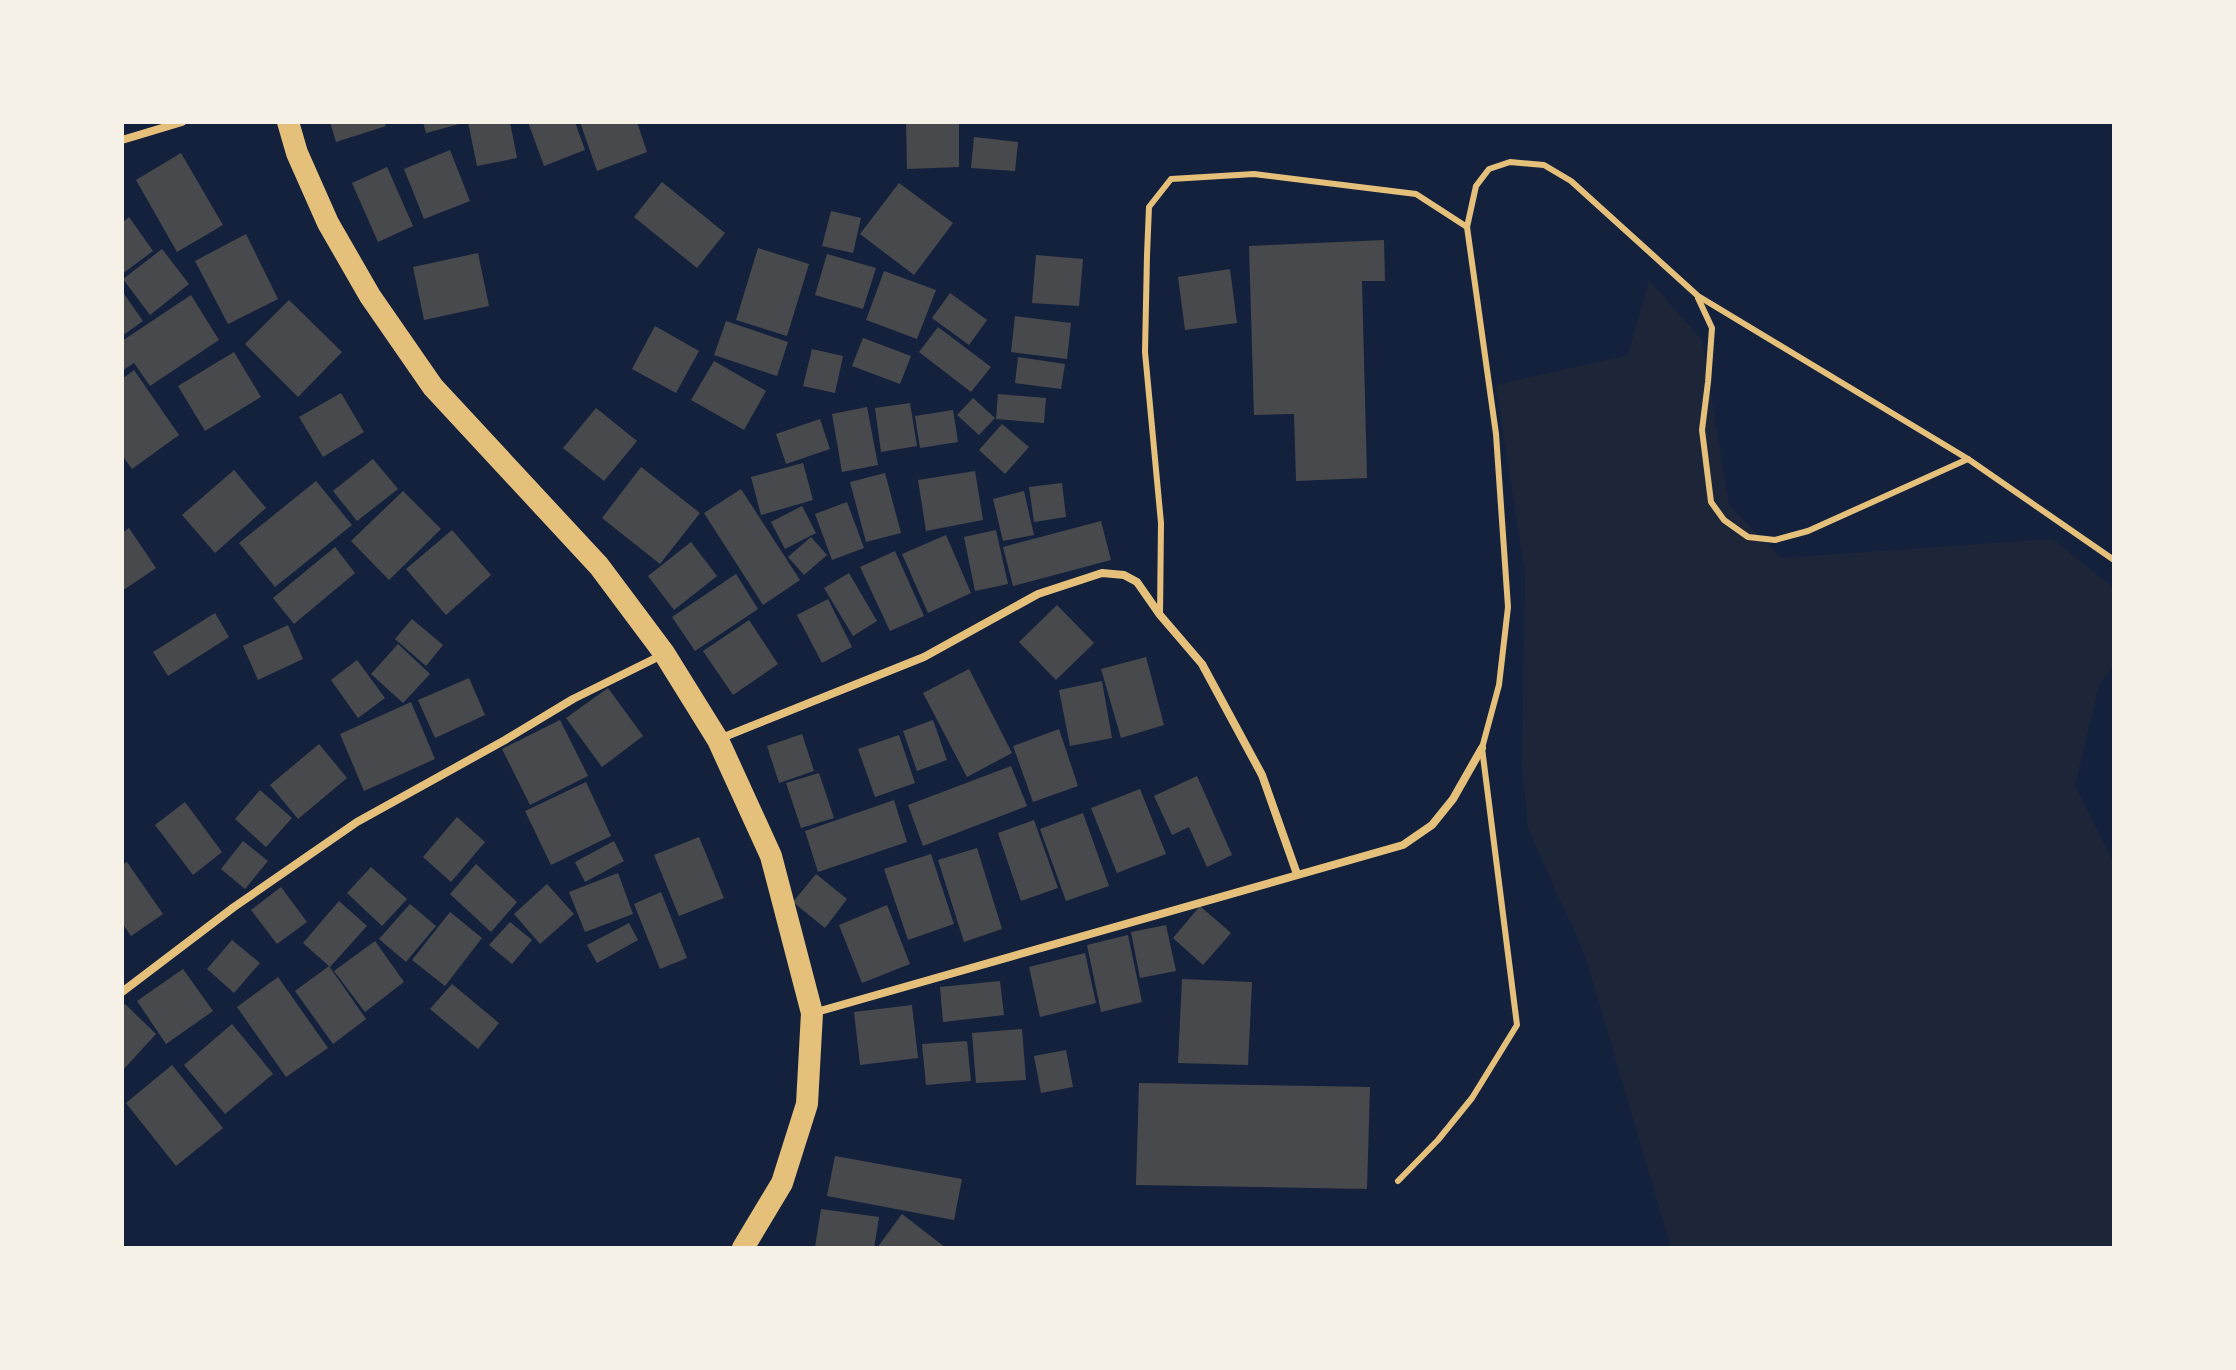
<svg xmlns="http://www.w3.org/2000/svg" width="2236" height="1370" font-family="Helvetica,sans-serif">
<rect width="100%" height="100%" fill="#14213d"/>
<polygon fill="#1d2539" points="1649,280 1702,340 1729,505 1781,558 2053,539 2114,588 2114,665 2099,685 2075,785 2114,864 2114,1248 1671,1248 1585,955 1528,829 1522,766 1525,574 1496,385 1628,355"/>
<g fill="#48494c">
<polygon points="330,122 384,122 386,126 336,142"/>
<polygon points="423,122 462,122 463,123 426,133"/>
<polygon points="468,122 510,122 517,158 477,166"/>
<polygon points="528,122 575,122 585,150 544,166"/>
<polygon points="580,122 637,122 647,152 597,171"/>
<polygon points="906,122 959,122 959,167 907,169"/>
<polygon points="974,137 1018,142 1015,171 971,168"/>
<polygon points="450,150 470,201 424,219 404,169"/>
<polygon points="181,153 223,225 177,252 136,180"/>
<polygon points="387,167 413,226 378,242 352,183"/>
<polygon points="662,182 725,233 697,268 634,217"/>
<polygon points="899,183 953,223 914,275 860,234"/>
<polygon points="831,211 861,218 853,253 822,246"/>
<polygon points="129,217 153,251 122,274 122,223"/>
<polygon points="246,234 278,299 228,324 195,261"/>
<polygon points="1384,240 1385,281 1362,281 1367,478 1296,481 1294,414 1254,415 1249,246"/>
<polygon points="758,248 809,264 787,336 736,320"/>
<polygon points="162,249 189,284 150,315 123,279"/>
<polygon points="478,253 489,306 424,320 413,267"/>
<polygon points="827,254 876,268 863,309 815,295"/>
<polygon points="1036,255 1083,259 1079,306 1032,303"/>
<polygon points="1230,269 1237,323 1185,330 1178,277"/>
<polygon points="884,271 936,290 917,339 866,320"/>
<polygon points="122,291 143,321 122,336"/>
<polygon points="950,293 987,320 969,345 932,318"/>
<polygon points="191,295 219,340 150,386 134,363 122,371 122,341"/>
<polygon points="289,300 342,352 298,397 245,344"/>
<polygon points="1015,316 1071,323 1067,359 1011,352"/>
<polygon points="726,321 788,342 777,376 714,355"/>
<polygon points="655,326 699,351 676,393 632,369"/>
<polygon points="938,327 991,367 971,392 919,352"/>
<polygon points="863,338 911,356 900,384 852,366"/>
<polygon points="812,349 843,356 835,393 803,386"/>
<polygon points="234,352 261,397 205,431 178,386"/>
<polygon points="1018,357 1065,364 1061,389 1015,383"/>
<polygon points="714,361 766,391 744,430 691,400"/>
<polygon points="134,370 179,435 132,469 122,455 122,379"/>
<polygon points="341,393 364,432 323,457 299,417"/>
<polygon points="998,394 1046,398 1044,423 996,419"/>
<polygon points="973,398 995,418 979,435 957,415"/>
<polygon points="910,403 917,446 881,452 875,408"/>
<polygon points="867,407 878,465 842,472 832,414"/>
<polygon points="596,408 637,441 604,481 563,448"/>
<polygon points="953,410 958,442 920,448 915,416"/>
<polygon points="820,419 830,449 786,464 776,434"/>
<polygon points="1002,424 1029,447 1005,474 979,450"/>
<polygon points="373,459 398,489 357,521 333,491"/>
<polygon points="803,463 813,500 761,515 751,477"/>
<polygon points="641,467 700,513 660,564 602,518"/>
<polygon points="234,470 266,508 215,553 182,515"/>
<polygon points="975,471 983,520 926,531 918,480"/>
<polygon points="885,473 901,533 866,542 850,482"/>
<polygon points="316,481 352,525 275,587 239,543"/>
<polygon points="1062,483 1066,517 1034,522 1029,487"/>
<polygon points="741,489 800,580 763,605 704,513"/>
<polygon points="403,491 441,529 389,580 351,541"/>
<polygon points="1024,491 1034,535 1003,541 993,499"/>
<polygon points="847,502 864,548 832,560 815,514"/>
<polygon points="802,506 816,533 785,549 771,522"/>
<polygon points="1101,521 1111,560 1013,586 1003,547"/>
<polygon points="129,528 156,568 122,591 122,533"/>
<polygon points="452,530 491,575 446,615 406,569"/>
<polygon points="996,530 1008,584 975,591 964,537"/>
<polygon points="946,535 971,593 928,613 902,554"/>
<polygon points="811,537 827,555 804,575 788,557"/>
<polygon points="691,542 717,576 674,610 648,576"/>
<polygon points="335,547 355,573 294,624 273,598"/>
<polygon points="895,551 924,616 890,631 860,567"/>
<polygon points="849,573 877,621 853,636 824,588"/>
<polygon points="736,574 758,609 695,651 672,617"/>
<polygon points="828,599 852,647 822,663 797,615"/>
<polygon points="1057,605 1094,643 1056,680 1019,642"/>
<polygon points="215,613 229,637 168,676 153,652"/>
<polygon points="412,619 443,645 426,666 395,639"/>
<polygon points="749,620 778,664 733,695 703,651"/>
<polygon points="288,625 303,659 258,680 243,646"/>
<polygon points="398,644 430,674 403,703 371,674"/>
<polygon points="1146,657 1164,725 1121,738 1101,669"/>
<polygon points="357,660 385,698 358,718 331,680"/>
<polygon points="969,669 1012,753 967,777 923,693"/>
<polygon points="469,678 485,715 435,738 418,700"/>
<polygon points="1102,681 1112,738 1070,746 1059,690"/>
<polygon points="608,688 643,736 602,767 566,718"/>
<polygon points="411,702 435,759 364,791 340,734"/>
<polygon points="560,720 588,776 530,805 502,749"/>
<polygon points="933,720 947,760 917,771 903,731"/>
<polygon points="1059,729 1078,786 1033,802 1013,746"/>
<polygon points="802,734 814,771 779,783 767,746"/>
<polygon points="899,735 915,783 875,797 858,749"/>
<polygon points="319,744 347,778 298,819 270,785"/>
<polygon points="1011,766 1027,806 923,846 908,805"/>
<polygon points="819,773 834,818 801,828 786,783"/>
<polygon points="1197,776 1232,855 1207,867 1189,827 1172,835 1154,796"/>
<polygon points="586,782 611,836 551,865 525,811"/>
<polygon points="1140,789 1166,854 1117,873 1091,808"/>
<polygon points="260,790 292,818 266,847 235,819"/>
<polygon points="894,800 907,842 818,872 805,831"/>
<polygon points="185,802 222,852 193,875 155,825"/>
<polygon points="1083,813 1109,886 1066,901 1040,829"/>
<polygon points="457,817 485,842 451,882 423,857"/>
<polygon points="1034,820 1058,888 1021,901 998,833"/>
<polygon points="699,837 724,898 679,916 654,855"/>
<polygon points="243,841 268,861 245,889 221,869"/>
<polygon points="614,841 624,861 585,882 575,862"/>
<polygon points="977,848 1002,929 964,942 938,860"/>
<polygon points="931,854 954,924 908,940 884,869"/>
<polygon points="127,862 163,914 131,936 122,923 122,865"/>
<polygon points="476,864 517,902 491,932 450,894"/>
<polygon points="371,867 407,899 382,926 347,893"/>
<polygon points="618,873 633,914 585,932 569,892"/>
<polygon points="816,874 847,899 825,928 793,902"/>
<polygon points="547,884 574,914 540,944 514,914"/>
<polygon points="281,887 307,922 277,944 251,910"/>
<polygon points="661,892 687,958 660,969 634,904"/>
<polygon points="339,901 367,926 330,967 303,943"/>
<polygon points="410,904 436,926 406,962 379,939"/>
<polygon points="887,905 910,964 862,983 839,925"/>
<polygon points="1200,906 1231,933 1203,965 1173,938"/>
<polygon points="450,912 482,938 445,986 412,960"/>
<polygon points="510,922 532,940 512,964 489,945"/>
<polygon points="629,923 638,940 597,963 587,945"/>
<polygon points="1166,925 1176,971 1140,978 1131,932"/>
<polygon points="1128,935 1142,1002 1101,1012 1087,945"/>
<polygon points="232,940 260,963 234,993 207,969"/>
<polygon points="375,941 404,982 365,1012 334,971"/>
<polygon points="1085,953 1096,1003 1040,1017 1029,967"/>
<polygon points="329,966 366,1019 333,1044 295,991"/>
<polygon points="183,969 213,1011 166,1044 137,1001"/>
<polygon points="278,977 328,1048 286,1077 237,1007"/>
<polygon points="1182,979 1252,982 1248,1065 1178,1063"/>
<polygon points="1000,981 1004,1015 943,1022 940,987"/>
<polygon points="452,984 499,1023 478,1049 430,1009"/>
<polygon points="125,1004 156,1034 122,1071 122,1007"/>
<polygon points="912,1005 918,1058 860,1065 854,1012"/>
<polygon points="232,1024 273,1074 225,1114 184,1065"/>
<polygon points="1022,1029 1026,1080 976,1083 972,1033"/>
<polygon points="967,1041 971,1081 926,1085 922,1044"/>
<polygon points="1066,1050 1073,1087 1041,1093 1034,1056"/>
<polygon points="172,1065 223,1128 176,1166 126,1103"/>
<polygon points="1139,1083 1370,1087 1367,1189 1136,1185"/>
<polygon points="835,1156 962,1179 954,1220 827,1196"/>
<polygon points="821,1209 879,1217 874,1248 815,1247"/>
<polygon points="902,1214 946,1248 877,1248"/>
</g>
<g fill="none" stroke-linecap="round" stroke-linejoin="round">
<g stroke="#e5c07b" stroke-width="6">
<polyline points="1698,298 1712,328 1708,382 1702,430 1711,502 1724,520 1748,537 1775,540 1808,531 1968,459"/>
<polyline points="1160,615 1161,523 1145,352 1147,255 1149,207 1171,179 1254,174 1416,194 1467,227"/>
<polyline points="1398,1181 1438,1140 1472,1098 1517,1025 1482,748 1499,685 1508,607 1496,434 1467,227 1476,186 1489,169 1510,162 1544,165 1571,181 1698,296 1968,459 2114,560"/>
</g>
<g stroke="#e5c07b" stroke-width="8">
<polyline points="122,140 182,122"/>
<polyline points="719,739 924,657 1038,594 1102,573 1124,575 1137,582 1160,615 1202,664 1262,775 1297,874"/>
<polyline points="122,992 234,907 357,822 505,740 573,699 664,654"/>
<polyline points="813,1013 1403,845 1432,825 1453,799 1482,748"/>
</g>
<polyline stroke="#e5c07b" stroke-width="22" points="288,122 297,153 328,223 370,296 433,387 599,566 664,653 718,740 771,856 812,1013 807,1104 782,1183 743,1248"/>
</g>
<rect width="2236" height="1370" fill="none" stroke="#f6f1e7" stroke-width="248"/>
</svg>
